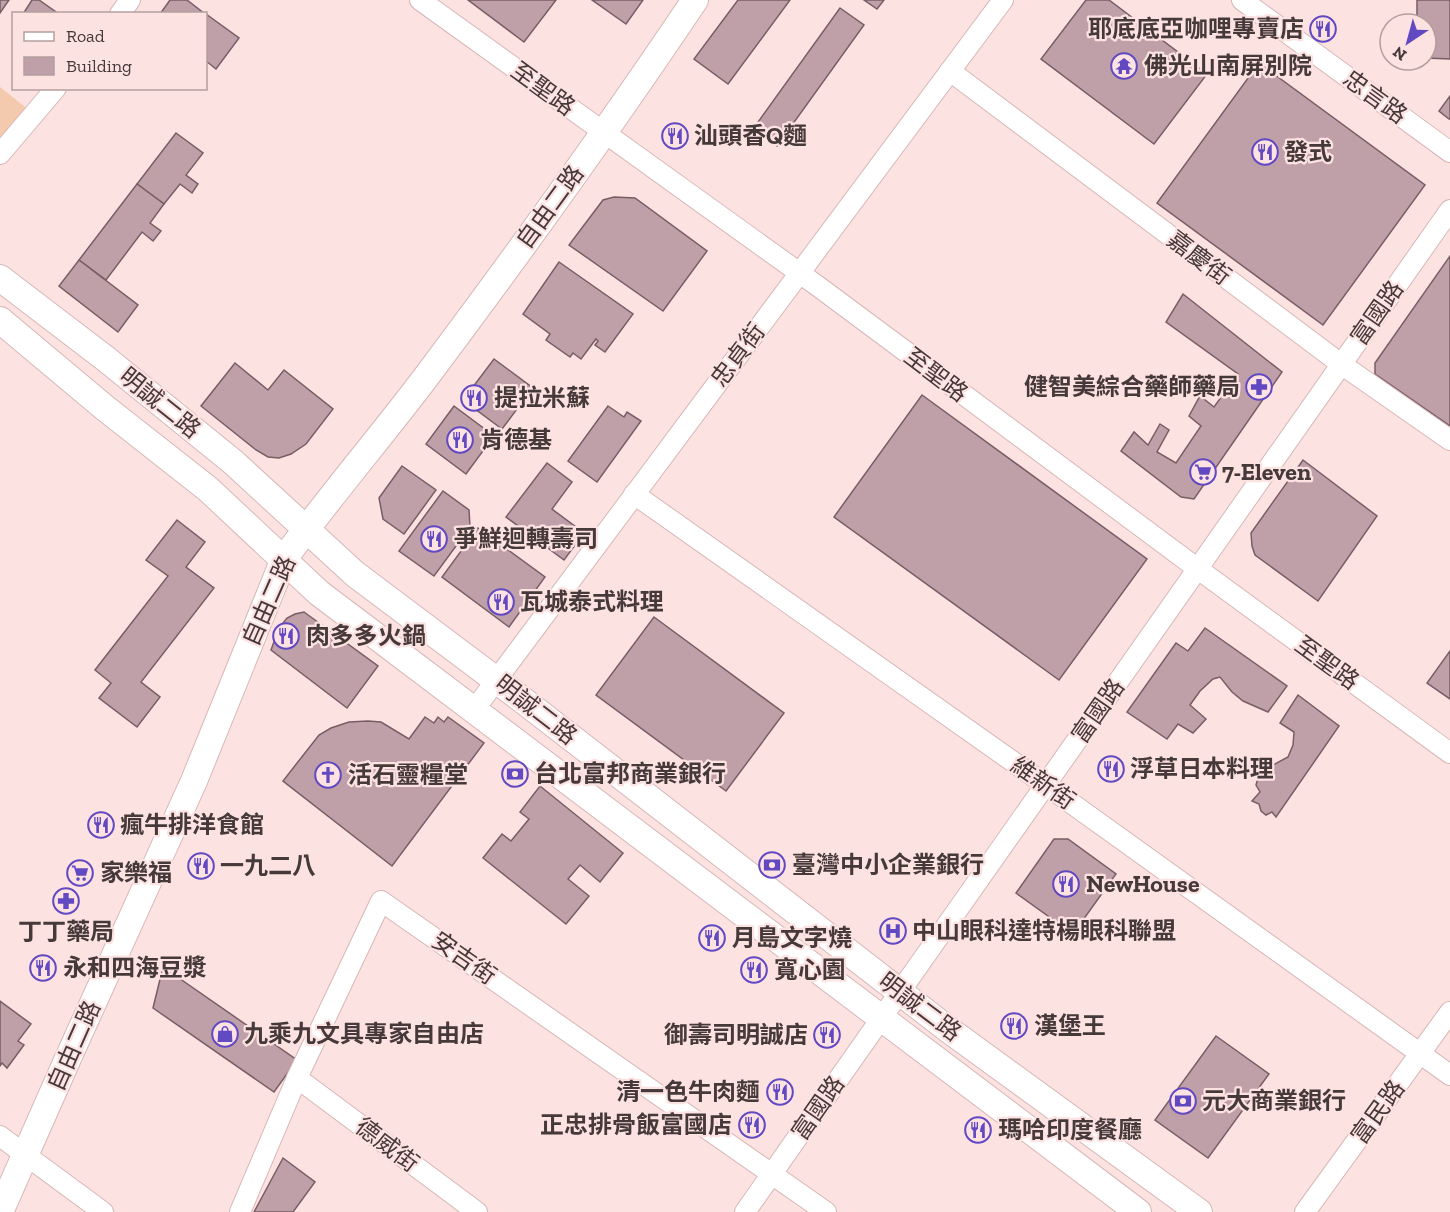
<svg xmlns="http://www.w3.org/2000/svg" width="1450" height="1212" font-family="'Zilla Slab','Noto Sans TC',serif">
<rect width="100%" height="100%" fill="#fde2e2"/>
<polygon fill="#f4caae" points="0,87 34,114 0,154"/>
<g fill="#bfa0a8" stroke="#795d65" stroke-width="1.5">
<polygon points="0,0 9,0 0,13"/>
<polygon points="32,0 39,0 59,14 23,14"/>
<polygon points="170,0 187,0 205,14 160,14"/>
<polygon points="468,0 556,0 524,42"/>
<polygon points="592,0 643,0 626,24"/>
<polygon points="738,0 790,0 728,84 694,59"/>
<polygon points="864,0 884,0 877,9"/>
<polygon points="1086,0 1109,0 1207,74 1154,144 1041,59"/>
<polygon points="1417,0 1450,0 1450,59 1426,58 1426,24 1417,24"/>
<polygon points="840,8 864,25 777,146 753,129"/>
<polygon points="206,14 239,38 216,69 206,61"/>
<polygon points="1259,63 1425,185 1323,325 1157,203"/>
<polygon points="1450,96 1450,119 1449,119 1439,111"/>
<polygon points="176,133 203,153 186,175 198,184 192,193 180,184 164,204 137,184"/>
<polygon points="137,184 164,204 150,223 161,231 153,241 142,232 106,280 79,260"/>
<polygon points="614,197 635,198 707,251 663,311 569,245 603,200"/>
<polygon points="1450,256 1450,426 1375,374 1375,363"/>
<polygon points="79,260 138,305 118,332 59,286"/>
<polygon points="559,262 633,314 605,352 595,345 598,341 596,339 581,359 573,353 570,357 546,340 550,334 523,314"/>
<polygon points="1183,294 1282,372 1194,499 1181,497 1121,451 1134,432 1148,445 1160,424 1169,430 1157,452 1176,463 1201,426 1189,416 1200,396 1214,407 1238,374 1166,322"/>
<polygon points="494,359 533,388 502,429 463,400"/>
<polygon points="235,363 268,390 284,370 333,409 306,444 291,454 279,458 268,457 256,450 201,406"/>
<polygon points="922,395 1147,559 1059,680 834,517"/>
<polygon points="454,406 494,436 466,474 426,444"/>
<polygon points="608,406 624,417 627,412 641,421 597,482 568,461"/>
<polygon points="1303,460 1377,516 1318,601 1255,555 1252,546 1251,533"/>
<polygon points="547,463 572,482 552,509 584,533 564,560 506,517"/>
<polygon points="402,466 436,490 404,534 383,519 379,498"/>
<polygon points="443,491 469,510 470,527 434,576 399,551"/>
<polygon points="177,520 205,542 186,567 214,588 141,682 160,697 137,727 99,698 111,683 95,670 168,576 146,560"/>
<polygon points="478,528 545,577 509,627 442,577"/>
<polygon points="304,612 378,666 347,708 271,650 279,628 287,618 295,614"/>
<polygon points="654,617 784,713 726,791 596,695"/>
<polygon points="1205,628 1287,686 1268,712 1243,701 1232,692 1220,677 1213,679 1200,691 1190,705 1206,719 1193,733 1178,724 1167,739 1127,712 1176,643 1188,651"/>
<polygon points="1450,651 1450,699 1427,683"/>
<polygon points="1298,695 1339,726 1276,817 1272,812 1266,815 1261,811 1259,804 1252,801 1260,792 1256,785 1260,772 1288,757 1293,745 1294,732 1280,723"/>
<polygon points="425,717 434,723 438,717 444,722 448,717 484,743 392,866 283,781 319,735 331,728 349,722 368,721 381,722 409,739"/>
<polygon points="540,786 623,853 600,882 580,865 568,879 589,896 566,924 483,858 502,834 511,841 529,819 520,812"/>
<polygon points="1054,839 1068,839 1116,874 1073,934 1016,893"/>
<polygon points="163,967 297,1060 274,1092 153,1008"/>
<polygon points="0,1001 31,1024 18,1041 24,1045 7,1068 2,1063 0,1066"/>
<polygon points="1216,1036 1269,1074 1208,1158 1155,1120"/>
<polygon points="283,1158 315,1182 293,1212 254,1212"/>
</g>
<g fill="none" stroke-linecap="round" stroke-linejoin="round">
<g stroke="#d7b7b6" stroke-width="22">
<g id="minor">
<polyline points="420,0 819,287 1198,569 1450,753"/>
<polyline points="1242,0 1450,152"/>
<polyline points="120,14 130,0"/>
<polyline points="950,71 1341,364 1450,440"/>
<polyline points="0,154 56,88"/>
<polyline points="634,494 1046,785 1450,1075"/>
<polyline points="474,710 1003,0"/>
<polyline points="297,1078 477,1212"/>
<polyline points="0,1136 103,1212"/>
<polyline points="240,1212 297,1078 381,901 826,1212"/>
<polyline points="745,1212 1450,210"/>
<polyline points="1305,1212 1450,1012"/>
</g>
</g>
<g stroke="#d7b7b6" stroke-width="28">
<g id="tertiary">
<polyline points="0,278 106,359 233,462 355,574 520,698 949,1030 1199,1212"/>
<polyline points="0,320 105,408 208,489 319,593 1138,1212"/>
<path d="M0,1212L69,1056L194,781L284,559C329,497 380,438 426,377C519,253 609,128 695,0"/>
</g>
</g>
<use href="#minor" stroke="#fff" stroke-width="20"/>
<use href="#tertiary" stroke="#fff" stroke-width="26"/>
</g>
<defs>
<g id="restaurant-ring" transform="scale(1.35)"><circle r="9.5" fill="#fde2e2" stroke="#6149c2" stroke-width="1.5"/><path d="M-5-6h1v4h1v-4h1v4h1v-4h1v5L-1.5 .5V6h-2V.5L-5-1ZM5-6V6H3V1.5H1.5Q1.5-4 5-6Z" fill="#6149c2"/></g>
<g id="temple-ring" transform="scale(1.35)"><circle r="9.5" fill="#fde2e2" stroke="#6149c2" stroke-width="1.5"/><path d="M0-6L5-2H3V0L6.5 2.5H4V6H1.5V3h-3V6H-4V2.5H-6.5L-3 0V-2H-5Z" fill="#6149c2"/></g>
<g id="pharmacy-ring" transform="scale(1.35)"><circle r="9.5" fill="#fde2e2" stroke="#6149c2" stroke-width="1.5"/><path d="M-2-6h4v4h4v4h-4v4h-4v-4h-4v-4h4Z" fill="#6149c2"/></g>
<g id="supermarket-ring" transform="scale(1.35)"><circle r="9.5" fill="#fde2e2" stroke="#6149c2" stroke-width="1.5"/><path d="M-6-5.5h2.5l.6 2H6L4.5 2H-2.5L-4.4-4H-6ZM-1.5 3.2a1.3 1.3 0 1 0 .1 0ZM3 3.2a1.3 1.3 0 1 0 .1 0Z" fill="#6149c2"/></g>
<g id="bank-ring" transform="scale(1.35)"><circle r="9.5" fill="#fde2e2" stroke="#6149c2" stroke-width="1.5"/><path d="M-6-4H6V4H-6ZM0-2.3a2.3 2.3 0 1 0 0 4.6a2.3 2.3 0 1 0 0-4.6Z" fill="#6149c2"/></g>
<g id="church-ring" transform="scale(1.35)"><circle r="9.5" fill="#fde2e2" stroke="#6149c2" stroke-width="1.5"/><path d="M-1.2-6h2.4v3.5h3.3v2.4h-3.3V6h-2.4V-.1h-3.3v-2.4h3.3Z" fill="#6149c2"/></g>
<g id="hospital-ring" transform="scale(1.35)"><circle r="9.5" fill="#fde2e2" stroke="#6149c2" stroke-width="1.5"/><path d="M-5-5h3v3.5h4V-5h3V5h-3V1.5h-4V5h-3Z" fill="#6149c2"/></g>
<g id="shop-ring" transform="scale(1.35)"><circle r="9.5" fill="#fde2e2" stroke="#6149c2" stroke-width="1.5"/><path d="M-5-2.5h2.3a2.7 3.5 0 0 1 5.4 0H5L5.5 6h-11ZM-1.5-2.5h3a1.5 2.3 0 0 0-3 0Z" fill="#6149c2"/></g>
</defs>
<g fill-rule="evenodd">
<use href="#restaurant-ring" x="1323" y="29"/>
<use href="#temple-ring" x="1124" y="66"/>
<use href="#restaurant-ring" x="675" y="136"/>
<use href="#restaurant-ring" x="1265" y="152"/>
<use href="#pharmacy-ring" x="1259" y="387"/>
<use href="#restaurant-ring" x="474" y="398"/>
<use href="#restaurant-ring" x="460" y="440"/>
<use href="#supermarket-ring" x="1203" y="472"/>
<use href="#restaurant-ring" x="434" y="539"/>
<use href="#restaurant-ring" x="501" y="602"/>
<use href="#restaurant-ring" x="286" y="636"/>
<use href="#restaurant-ring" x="1111" y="769"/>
<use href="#bank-ring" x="515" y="774"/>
<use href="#church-ring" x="328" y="775"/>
<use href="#restaurant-ring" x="101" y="825"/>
<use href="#bank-ring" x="772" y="865"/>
<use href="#restaurant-ring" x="201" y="866"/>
<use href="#supermarket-ring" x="80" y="873"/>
<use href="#restaurant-ring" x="1066" y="884"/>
<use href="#pharmacy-ring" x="66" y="901"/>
<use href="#hospital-ring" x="893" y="931"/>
<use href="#restaurant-ring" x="712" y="938"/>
<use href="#restaurant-ring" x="43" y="968"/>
<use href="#restaurant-ring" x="754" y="970"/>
<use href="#restaurant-ring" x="1014" y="1026"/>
<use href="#shop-ring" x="225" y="1034"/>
<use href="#restaurant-ring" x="827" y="1035"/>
<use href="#restaurant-ring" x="780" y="1092"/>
<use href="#bank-ring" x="1183" y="1101"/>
<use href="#restaurant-ring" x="752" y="1125"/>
<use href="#restaurant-ring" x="978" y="1130"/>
</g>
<g text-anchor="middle" stroke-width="4.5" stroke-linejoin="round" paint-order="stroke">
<g font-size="24" font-weight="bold" fill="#463939" stroke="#fde2e2" text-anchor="start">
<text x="1304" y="37" text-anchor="end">耶底底亞咖哩專賣店</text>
<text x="1144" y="74">佛光山南屏別院</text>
<text x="694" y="144">汕頭香Q麵</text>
<text x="1284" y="160">發式</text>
<text x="1240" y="395" text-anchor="end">健智美綜合藥師藥局</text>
<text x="494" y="406">提拉米蘇</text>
<text x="480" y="448">肯德基</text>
<text x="1222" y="480">7-Eleven</text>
<text x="454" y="547">爭鮮迴轉壽司</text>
<text x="520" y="610">瓦城泰式料理</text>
<text x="306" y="644">肉多多火鍋</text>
<text x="1130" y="777">浮草日本料理</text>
<text x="534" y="782">台北富邦商業銀行</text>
<text x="348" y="783">活石靈糧堂</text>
<text x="120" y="833">瘋牛排洋食館</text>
<text x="792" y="873">臺灣中小企業銀行</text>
<text x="220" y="874">一九二八</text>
<text x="100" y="881">家樂福</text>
<text x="1086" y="892">NewHouse</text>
<text x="912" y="939">中山眼科達特楊眼科聯盟</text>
<text x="66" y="940" text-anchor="middle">丁丁藥局</text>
<text x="732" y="946">月島文字燒</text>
<text x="63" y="976">永和四海豆漿</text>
<text x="774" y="978">寬心園</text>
<text x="1034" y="1034">漢堡王</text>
<text x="244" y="1042">九乘九文具專家自由店</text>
<text x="808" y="1043" text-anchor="end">御壽司明誠店</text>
<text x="760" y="1100" text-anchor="end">清一色牛肉麵</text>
<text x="1202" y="1109">元大商業銀行</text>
<text x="732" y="1133" text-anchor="end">正忠排骨飯富國店</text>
<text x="998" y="1138">瑪哈印度餐廳</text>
</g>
<g font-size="24" fill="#463939" stroke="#fde2e2">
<text transform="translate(543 89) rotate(36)" y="8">至聖路</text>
<text transform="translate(1375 97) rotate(36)" y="8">忠言路</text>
<text transform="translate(550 207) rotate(-54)" y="8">自由二路</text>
<text transform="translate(1199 258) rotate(37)" y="8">嘉慶街</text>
<text transform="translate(1377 313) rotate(-55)" y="8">富國路</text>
<text transform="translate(738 355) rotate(-53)" y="8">忠貞街</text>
<text transform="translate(936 375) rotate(37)" y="8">至聖路</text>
<text transform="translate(160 403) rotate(39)" y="8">明誠二路</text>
<text transform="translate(269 601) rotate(-66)" y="8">自由二路</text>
<text transform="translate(1327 663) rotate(36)" y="8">至聖路</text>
<text transform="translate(536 710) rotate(38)" y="8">明誠二路</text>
<text transform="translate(1098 711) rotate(-55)" y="8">富國路</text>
<text transform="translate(1043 783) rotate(35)" y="8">維新街</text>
<text transform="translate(464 958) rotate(35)" y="8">安吉街</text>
<text transform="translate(920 1007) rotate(37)" y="8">明誠二路</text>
<text transform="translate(74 1046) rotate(-66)" y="8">自由二路</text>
<text transform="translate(818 1108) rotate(-55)" y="8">富國路</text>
<text transform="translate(1378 1112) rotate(-54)" y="8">富民路</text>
<text transform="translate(387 1145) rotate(37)" y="8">德威街</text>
</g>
</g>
<rect x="12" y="12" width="195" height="78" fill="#fde2e2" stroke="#b49e9e" stroke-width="1.5"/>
<rect x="24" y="32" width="30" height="9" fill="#ffffff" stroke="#b49e9e" stroke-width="1.5"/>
<text x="66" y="42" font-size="18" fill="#463939">Road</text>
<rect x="24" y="57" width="30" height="18" fill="#bfa0a8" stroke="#b49e9e" stroke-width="1.5"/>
<text x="66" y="72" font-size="18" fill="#463939">Building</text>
<g transform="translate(1408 42) rotate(216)"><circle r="28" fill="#fde2e2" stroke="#b49e9e" stroke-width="1.5"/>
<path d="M0-4.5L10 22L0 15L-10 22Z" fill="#6149c2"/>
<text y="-9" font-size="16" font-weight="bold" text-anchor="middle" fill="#463939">N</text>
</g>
</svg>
